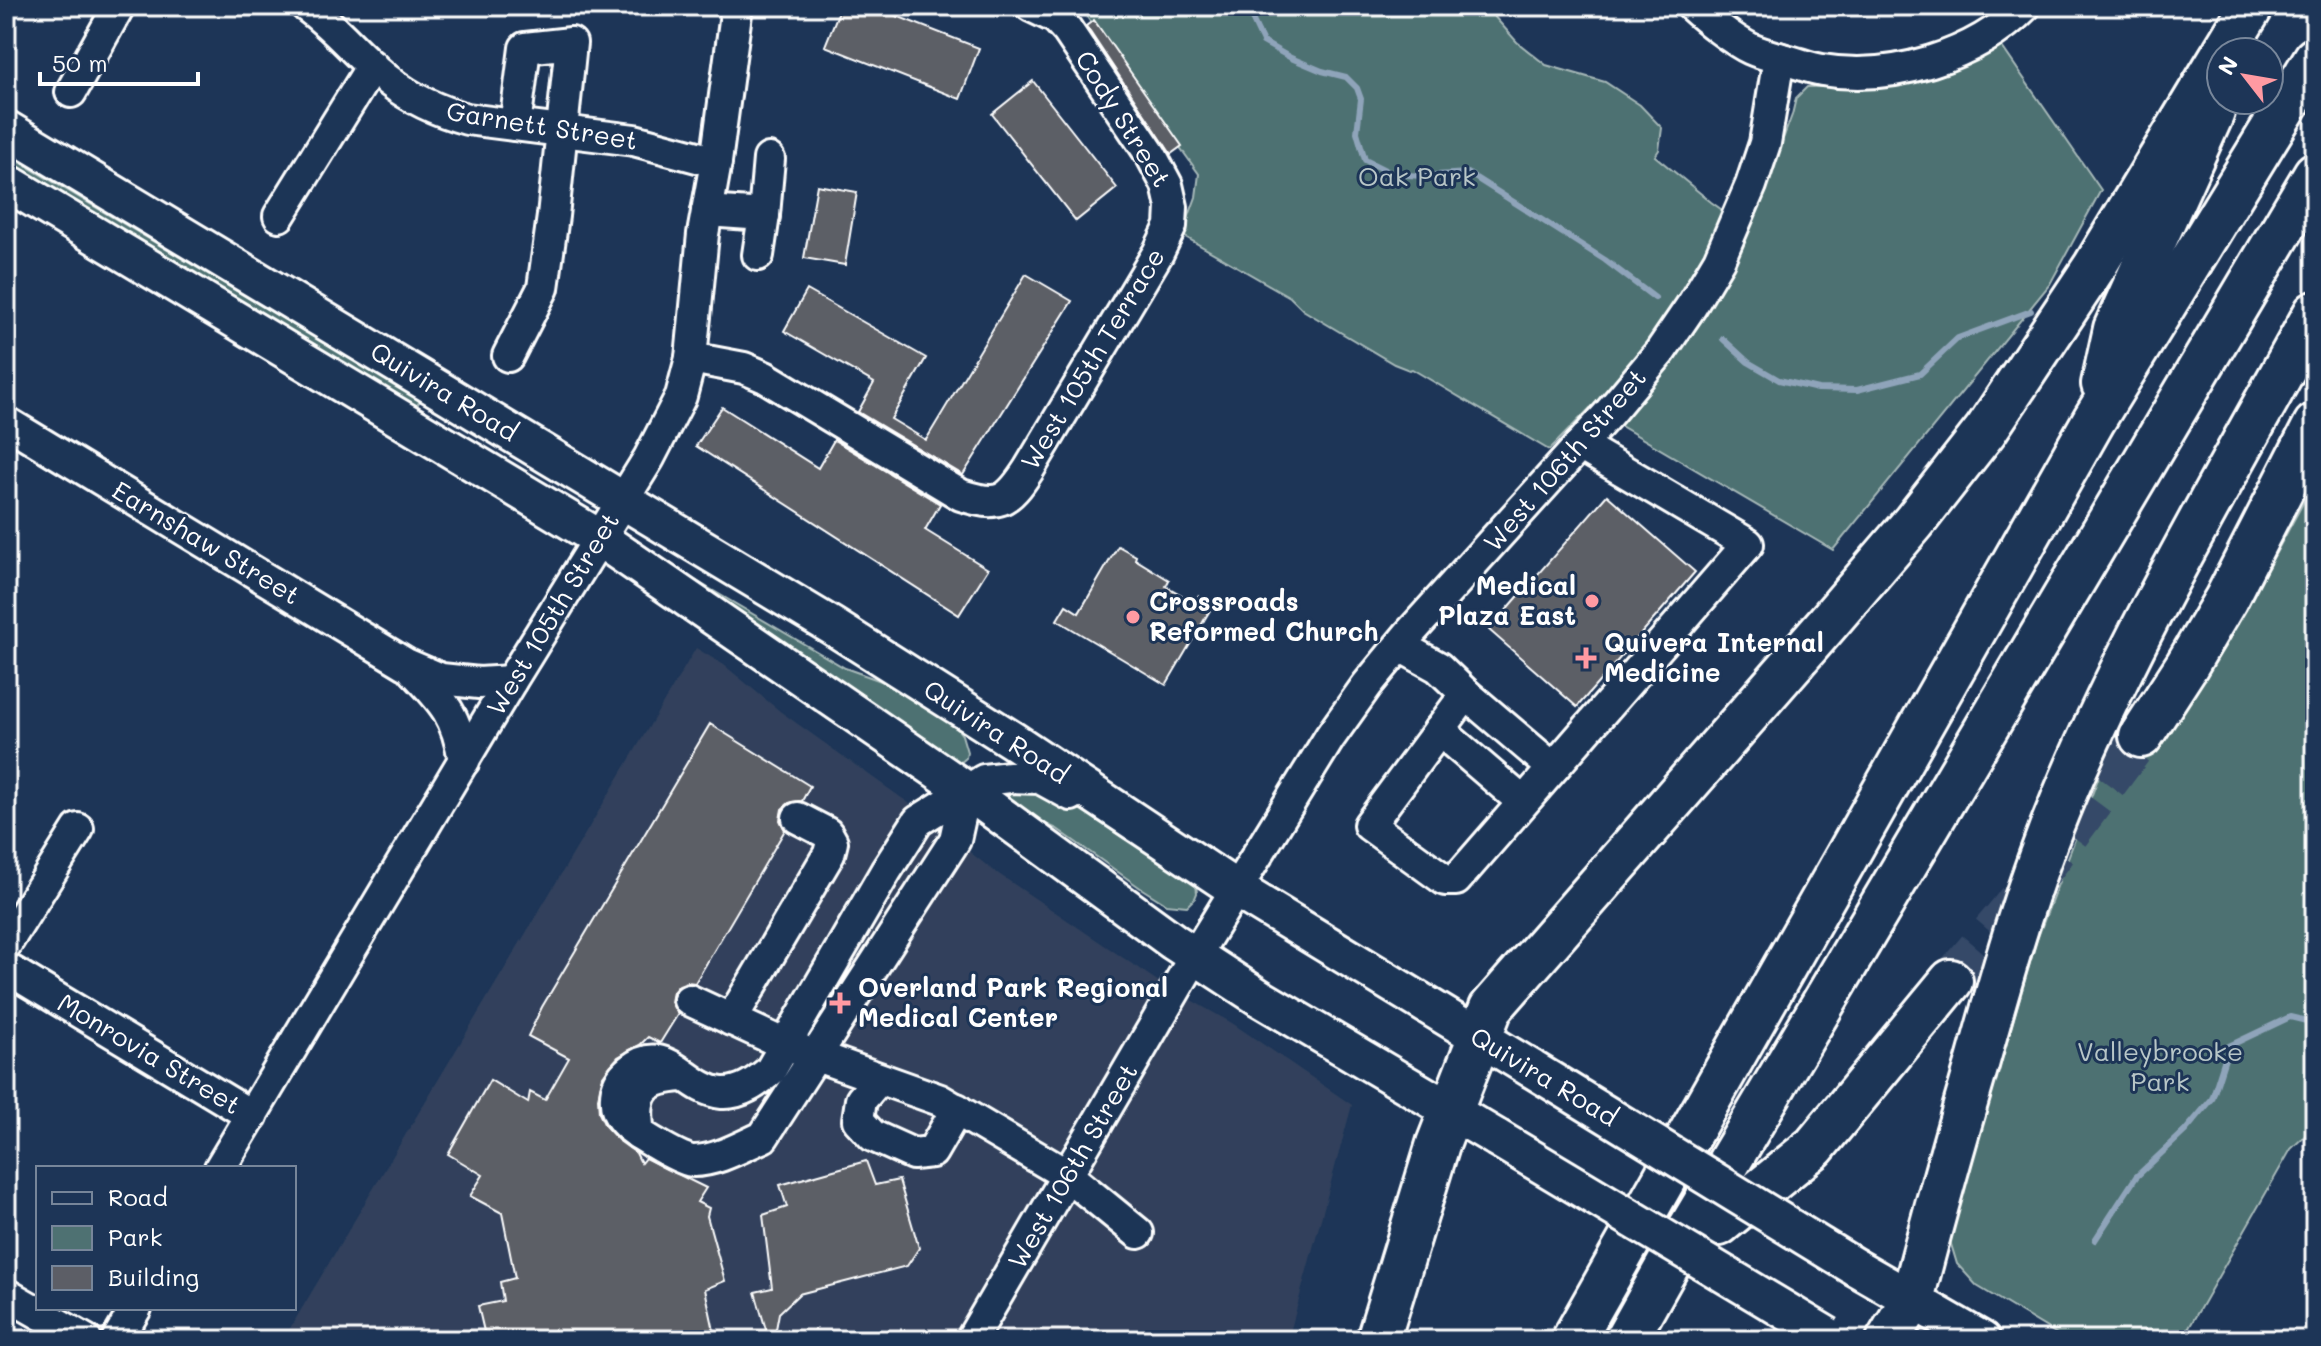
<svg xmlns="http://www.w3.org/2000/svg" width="2321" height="1346" font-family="Mali,sans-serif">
<rect width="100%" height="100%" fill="#1d3557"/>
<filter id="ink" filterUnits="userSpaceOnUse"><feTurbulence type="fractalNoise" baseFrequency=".0125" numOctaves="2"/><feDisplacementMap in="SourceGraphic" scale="16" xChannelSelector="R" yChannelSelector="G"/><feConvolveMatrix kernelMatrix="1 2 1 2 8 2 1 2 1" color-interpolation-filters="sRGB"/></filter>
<g filter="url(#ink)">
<polygon fill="#30415c" points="696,648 724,665 781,712 906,801 990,868 1159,982 1232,1023 1352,1105 1288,1340 283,1340"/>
<g fill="#4e7172" stroke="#a6b8b8" stroke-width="2">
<polygon points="1079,6 1485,6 1517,42 1546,65 1605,82 1640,105 1662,128 1659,150 1655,156 1711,202 1749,229 1792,115 1796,98 1807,87 1890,85 2000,44 2101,190 2050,284 1833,550 1590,408 1549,450 1412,369 1409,370 1394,364 1303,310 1290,297 1182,235 1196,197 1199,174"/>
<polygon points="6,154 420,400 417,406 397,399 6,169"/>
<polygon points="2315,481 2315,1126 2291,1149 2182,1340 2067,1340 1977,1286 1957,1264 1947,1231 1949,1212 1959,1207 2036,942 2104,763 2123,723 2158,750 2227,643"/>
<polygon points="671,566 845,668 895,686 945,713 962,735 967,752 966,758 959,764"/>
<polygon points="1010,787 1066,799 1125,839 1159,851 1196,884 1197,893 1195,898 1187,906 1166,904 1142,889 1057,829 1025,815 1004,797"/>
</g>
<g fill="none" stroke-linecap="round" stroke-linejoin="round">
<g stroke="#8fa4ba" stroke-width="6">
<polyline points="1246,6 1263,42 1291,58 1322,71 1346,77 1357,88 1361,99 1357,132 1365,160 1393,174 1422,176 1468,173 1605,260 1655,298"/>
<polyline points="1723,339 1748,362 1779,380 1818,389 1857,390 1920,374 1958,338 2031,311"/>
<polyline points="2095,1240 2136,1177 2185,1131 2212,1099 2229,1046 2290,1017 2315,1023"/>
</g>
</g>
<g fill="#5c5e66" stroke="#fff" stroke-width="2">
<polygon points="841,6 871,6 979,48 960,99 825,46"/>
<polygon points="1094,20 1182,146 1171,154 1086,26"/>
<polygon points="1033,81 1117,188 1076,221 992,114"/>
<polygon points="817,185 857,192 845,265 804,258"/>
<polygon points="1026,274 1072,301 963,475 858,412 874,383 784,331 807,290 926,358 891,419 926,440"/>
<polygon points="722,407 818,468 834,440 940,504 925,530 988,569 959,615 696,446"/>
<polygon points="1607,495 1695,572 1577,707 1489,630"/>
<polygon points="1118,546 1136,556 1135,559 1169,580 1166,586 1194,602 1198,596 1213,605 1166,685 1057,620 1066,605 1079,613"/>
<polygon points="710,724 810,786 802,801 789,803 782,809 780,820 785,830 695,983 687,982 679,985 673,992 671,1002 678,1014 660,1043 648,1037 641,1044 618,1057 603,1076 598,1098 599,1113 605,1126 618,1140 636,1153 641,1163 645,1158 706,1188 697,1202 709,1208 707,1216 725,1281 705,1289 716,1340 486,1340 478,1306 503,1301 500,1282 515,1278 502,1213 470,1196 483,1175 448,1154 490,1080 528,1103 530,1092 545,1100 569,1058 528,1036 542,1007"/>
<polygon points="866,1161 875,1185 899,1180 919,1248 907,1266 799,1294 779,1313 774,1340 769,1340 755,1292 772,1288 763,1215 787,1207 780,1185"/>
</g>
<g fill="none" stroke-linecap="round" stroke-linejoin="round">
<polyline stroke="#344968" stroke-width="42" stroke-dasharray="42 21" stroke-linecap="butt" points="1951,981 2009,913 2141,736"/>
<g stroke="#fff" stroke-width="36">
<g id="minor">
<path d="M306,6C337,28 360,59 389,81C413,100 438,111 467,119L634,140L716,162"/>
<path d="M1692,6C1706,19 1734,41 1751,49C1762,54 1775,57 1786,60C1798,63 1810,68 1822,70C1891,82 1976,56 2025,6"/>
<polyline points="71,92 119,6"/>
<polyline points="707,211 764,215 758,255"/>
<polyline points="764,215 769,159"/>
<polyline points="279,216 372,66"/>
<polyline points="508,356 543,288 553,216 571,43 525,48 515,125"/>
<path d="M691,358L744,368L765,377L961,495C999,507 1007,503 1029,469L1158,253L1171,226L1172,207L1167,185L1151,155L1067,30L1056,18L1031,6"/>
<polyline points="6,422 406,664 441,679 479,683 511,681"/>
<polyline points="1400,646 1438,667 1466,694 1369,825 1445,880 1456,880 1748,544 1580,445"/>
<path d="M414,671C444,702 457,716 464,761"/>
<polyline points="1466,694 1553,768"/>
<polyline points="1439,730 1523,802"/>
<path d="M966,790L955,840L763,1137C742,1146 717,1161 694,1161C683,1162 640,1135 630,1127C622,1120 616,1113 616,1102C615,1089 620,1078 630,1070C667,1040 685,1090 722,1093C741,1094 757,1082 770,1071L886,871L918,821L984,780L1010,777L1040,778L1071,795"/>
<polyline points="6,944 78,829"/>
<polyline points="6,968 252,1116"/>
<polyline points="689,1000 786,1045 940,1100 1067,1175 1138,1233"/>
<polyline points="731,1020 829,854 832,842 827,833 798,818"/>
<polyline points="879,1079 861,1100 858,1120 873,1136 913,1154 932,1152 957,1109"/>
<path d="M639,1134C633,1093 641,1079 682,1076"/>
<polyline points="220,1168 511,681 649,458 681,396 691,358 703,234 716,162 737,6"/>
<polyline points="6,1294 86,1340"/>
<polyline points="117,1340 136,1308"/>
<polyline points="971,1340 1195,956 1330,737 1367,685 1409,634 1609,413 1660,352 1692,305 1719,260 1751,185 1765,143 1779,58"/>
</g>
</g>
<g stroke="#fff" stroke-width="42">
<g id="major">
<polyline points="6,129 832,626 1012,740 1236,889 1532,1069"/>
<polyline points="6,182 599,538 966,790 1174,942 1260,998 1497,1138"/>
<polyline points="1855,1267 1982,1340"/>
</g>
</g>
<g stroke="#fff" stroke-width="48">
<g id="highway">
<polyline points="2224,52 2252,6"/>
<polyline points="2103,384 2115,329 2213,112"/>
<polyline points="2141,736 2187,665 2226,599 2315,425"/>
<polyline points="1719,1224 1814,1147 1951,981"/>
<polyline points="1378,1340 1438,1144 1491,1008 1826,625 1914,522 1986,430 2095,266 2221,57"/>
<polyline points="1573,1340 2094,420 2315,59"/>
<polyline points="1626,1340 1668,1265 2315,174"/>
<path d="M1888,1340L1912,1300C1932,1220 1955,1140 1978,1061C2003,971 2028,882 2064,796C2134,629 2228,472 2315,313"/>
</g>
</g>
<use href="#minor" stroke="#1d3557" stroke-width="30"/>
<use href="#major" stroke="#1d3557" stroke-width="36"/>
<use href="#highway" stroke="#1d3557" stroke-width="42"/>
<g stroke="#fff" stroke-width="42" stroke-linecap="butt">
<g id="major-bridge">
<polyline points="1532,1069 1855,1267"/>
<polyline points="1497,1138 1828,1336"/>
</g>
</g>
<use href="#major-bridge" stroke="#1d3557" stroke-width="36"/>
</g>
</g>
<g fill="#ff9aa2" stroke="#1d3557" stroke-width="3">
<circle cx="1592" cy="601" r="8"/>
<circle cx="1133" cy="617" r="8"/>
<path d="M1582 646h8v8h8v8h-8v8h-8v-8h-8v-8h8z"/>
<path d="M836 991h8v8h8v8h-8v8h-8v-8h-8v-8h8z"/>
</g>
<g text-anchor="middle" stroke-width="6" stroke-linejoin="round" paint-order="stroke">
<g font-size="26" fill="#fff" stroke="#1d3557">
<text transform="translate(1123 119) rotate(58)" y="9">Cody Street</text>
<text transform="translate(542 126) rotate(9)" y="9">Garnett Street</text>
<text transform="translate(1093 359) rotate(-59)" y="9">West 105th Terrace</text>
<text transform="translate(444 392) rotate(31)" y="9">Quivira Road</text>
<text transform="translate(1565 460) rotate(-49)" y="9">West 106th Street</text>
<text transform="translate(206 543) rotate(31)" y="9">Earnshaw Street</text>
<text transform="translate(553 614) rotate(-59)" y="9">West 105th Street</text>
<text transform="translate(996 732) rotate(33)" y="9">Quivira Road</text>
<text transform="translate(149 1054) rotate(31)" y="9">Monrovia Street</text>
<text transform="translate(1544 1077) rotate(31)" y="9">Quivira Road</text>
<text transform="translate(1073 1166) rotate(-60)" y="9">West 106th Street</text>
</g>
<g font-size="26" fill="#b8c6c7" stroke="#1d3557">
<text x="1417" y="186">Oak Park</text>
<text x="2160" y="1061">Valleybrooke<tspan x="2160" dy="30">Park</tspan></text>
</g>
<g font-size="26" font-weight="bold" fill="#fff" stroke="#1d3557" text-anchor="start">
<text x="1576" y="595" text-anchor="end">Medical<tspan x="1576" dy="30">Plaza East</tspan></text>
<text x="1149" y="611">Crossroads<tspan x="1149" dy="30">Reformed Church</tspan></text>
<text x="1604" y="652">Quivera Internal<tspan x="1604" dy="30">Medicine</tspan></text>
<text x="858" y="997">Overland Park Regional<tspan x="858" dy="30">Medical Center</tspan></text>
</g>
</g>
<rect width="2321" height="1346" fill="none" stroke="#1d3557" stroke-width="32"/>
<rect x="16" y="16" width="2289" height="1314" fill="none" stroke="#fff" stroke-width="3" filter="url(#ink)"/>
<rect x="36" y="1166" width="260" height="144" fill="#1d3557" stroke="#77869a" stroke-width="2"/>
<rect x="52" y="1192" width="40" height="12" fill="#1d3557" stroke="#77869a" stroke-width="2"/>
<text x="108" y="1206" font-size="24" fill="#ffffff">Road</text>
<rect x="52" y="1226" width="40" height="24" fill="#4e7172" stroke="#77869a" stroke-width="2"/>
<text x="108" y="1246" font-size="24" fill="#ffffff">Park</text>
<rect x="52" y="1266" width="40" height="24" fill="#5c5e66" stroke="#77869a" stroke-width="2"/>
<text x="108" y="1286" font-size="24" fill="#ffffff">Building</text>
<g transform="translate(2245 76) rotate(301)"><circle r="38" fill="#1d3557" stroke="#77869a" stroke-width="2"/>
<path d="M0-6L14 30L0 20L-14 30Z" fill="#ff9aa2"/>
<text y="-12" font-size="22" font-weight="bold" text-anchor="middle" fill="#ffffff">N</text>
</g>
<path d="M40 72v12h158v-12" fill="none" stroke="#ffffff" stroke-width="4"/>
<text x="52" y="72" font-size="24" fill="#ffffff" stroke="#1d3557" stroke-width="6" paint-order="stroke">50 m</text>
</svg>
